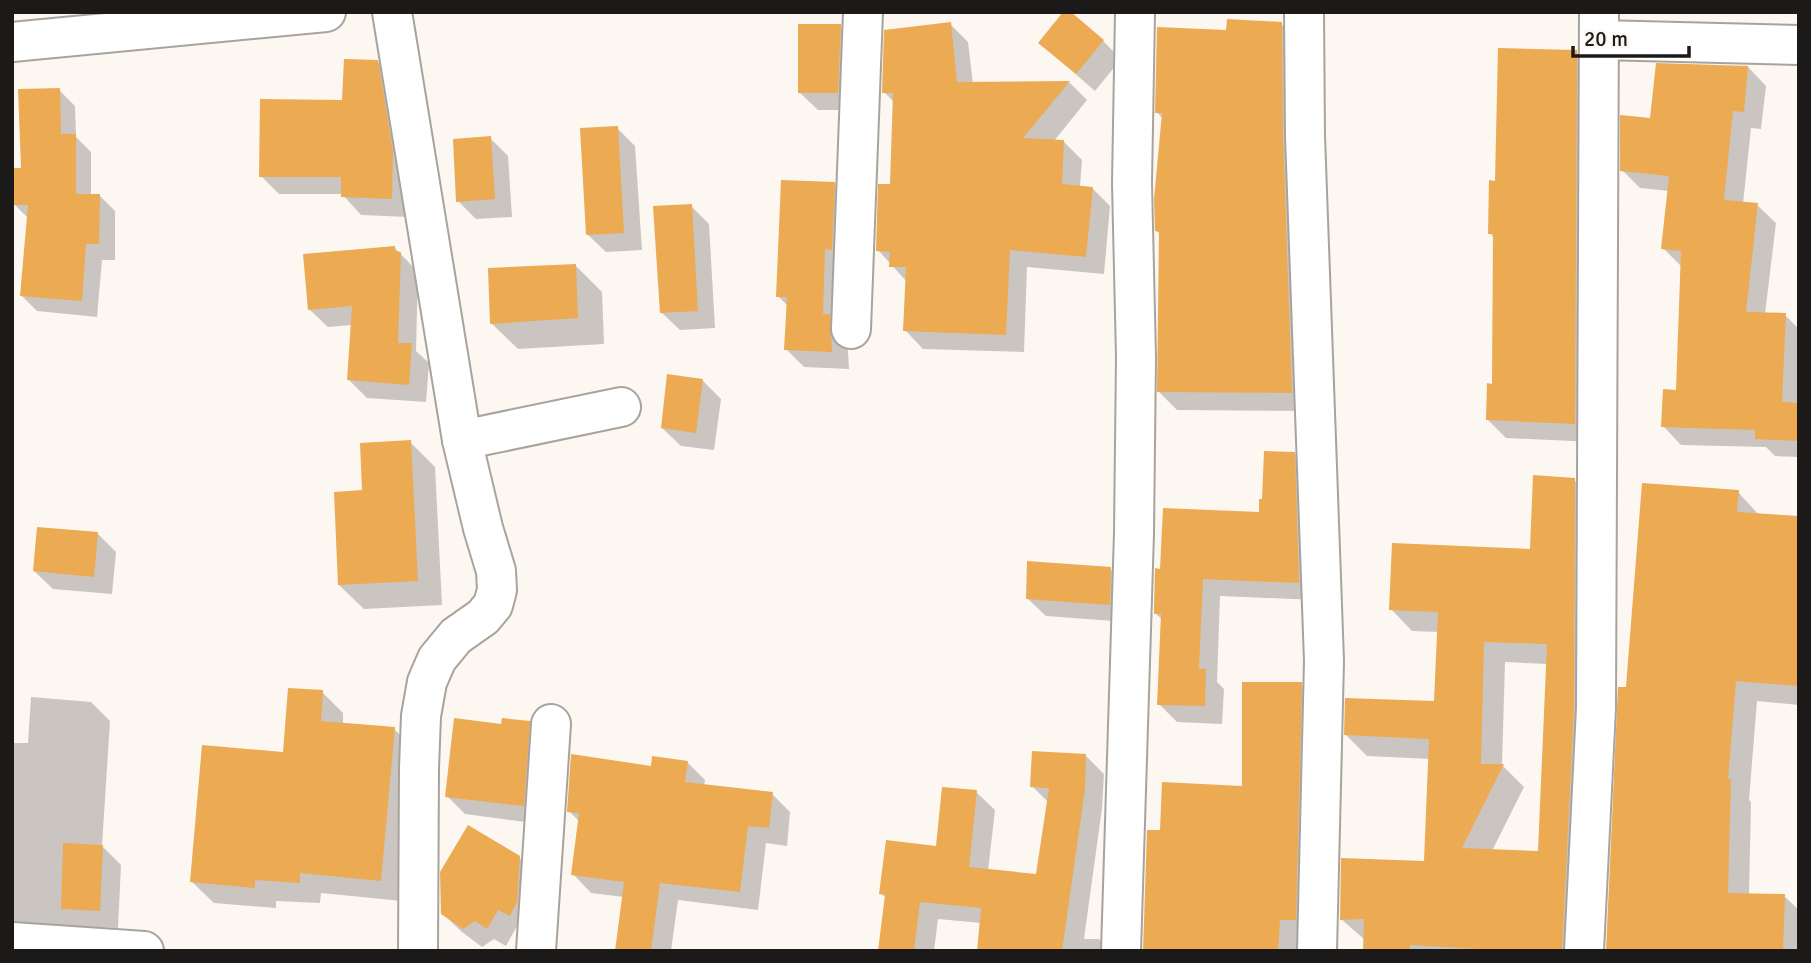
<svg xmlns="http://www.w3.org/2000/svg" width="1811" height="963" font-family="Signika,sans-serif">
<rect width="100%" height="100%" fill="#fdf7f1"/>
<g fill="#0003" fill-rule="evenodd">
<polygon points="1766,12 1799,12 1799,14"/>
<polygon points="950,24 968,42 973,84 1070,83 1087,100 1054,141 1064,142 1082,160 1080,187 1092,188 1110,206 1104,274 1027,267 1024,352 923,349 905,330 907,282 878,250 892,186 895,103 884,92"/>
<polygon points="1281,24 1300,42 1310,411 1177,410 1159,392 1161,235 1157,231 1163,119 1157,112 1228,32"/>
<polygon points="840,26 858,44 856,110 818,110 799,92"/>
<polygon points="1103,41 1121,59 1095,91 1040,43"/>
<polygon points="1576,52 1594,70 1593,442 1506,438 1488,420 1494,385 1494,238 1490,233 1497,182"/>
<polygon points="377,62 395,80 409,217 361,215 342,194 279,194 261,176 344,102"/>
<polygon points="1748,67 1766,86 1761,129 1751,128 1743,204 1757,205 1776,223 1765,314 1785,315 1799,329 1799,457 1775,456 1766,447 1681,445 1663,426 1677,391 1681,266 1663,248 1669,191 1640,188 1622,170 1652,120"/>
<polygon points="59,90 75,106 76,137 91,152 91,195 99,195 115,211 115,260 102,260 97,317 37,311 21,295 28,218 14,204 23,170"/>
<polygon points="617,128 635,146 642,250 606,252 587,234"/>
<polygon points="490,138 508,156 512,217 476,219 458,201"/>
<polygon points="834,184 852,202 847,334 849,369 804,367 786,349 788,306 778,296"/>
<polygon points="691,206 709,224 715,328 680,330 661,312"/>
<polygon points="395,248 418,272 416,351 429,363 426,402 367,398 349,380 352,325 328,327 309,309"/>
<polygon points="576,266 602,292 604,344 518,349 491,323"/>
<polygon points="702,380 721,399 714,450 681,446 662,428"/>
<polygon points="410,442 435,467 442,605 364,609 339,585 364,492"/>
<polygon points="1294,453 1312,472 1317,600 1220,596 1217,682 1224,689 1222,724 1177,722 1159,704 1163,620 1155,613 1162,570 1261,514"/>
<path d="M1574,480L1596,501L1584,951H1364L1365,940L1341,919L1425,863L1430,759L1367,756L1346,735L1436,703L1439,632L1412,631L1391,609L1532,550ZM1505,662L1548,664L1540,853L1492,851L1524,787L1502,765Z"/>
<polygon points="1738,492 1759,515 1799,518 1799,705 1757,701 1749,800 1751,802 1749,895 1784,896 1799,910 1799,951 1608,951 1628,689"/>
<polygon points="98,534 116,552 112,594 53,589 34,571"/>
<polygon points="1110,569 1129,587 1127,622 1046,616 1027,598"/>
<polygon points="1301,684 1319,702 1313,938 1297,938 1297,951 1145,951 1161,832 1244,788"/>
<polygon points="322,692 343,713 343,724 394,729 416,750 402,901 321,893 320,903 276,901 276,908 214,903 192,882 285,754"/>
<polygon points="31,697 91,702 110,721 102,846 121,865 118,928 27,924 12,938 12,743 28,743"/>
<polygon points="529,722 547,741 541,824 465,814 447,796 502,726"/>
<polygon points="1086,756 1104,774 1102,808 1084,939 1099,939 1110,951 978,951 981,923 938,919 934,951 880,951 887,899 881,893 938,848 976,792 995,810 988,871 1038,876 1049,803 1032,786"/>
<polygon points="687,762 705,780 704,786 772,794 790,812 787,846 766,843 758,910 678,900 671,951 619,951 624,897 591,893 573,874 580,822 569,811 653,768"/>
<polygon points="519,858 538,876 528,933 517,926 506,946 494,939 482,947 462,932 443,914"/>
</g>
<g fill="#ecaa52" fill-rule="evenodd">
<polygon points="1063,12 1071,12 1104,40 1076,74 1038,43"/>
<polygon points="1227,19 1282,22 1283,136 1292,393 1157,392 1159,232 1155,231 1154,199 1162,113 1155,113 1157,27 1226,30"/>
<polygon points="951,22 957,82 1070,81 1023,138 1064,140 1062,184 1093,187 1086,257 1010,250 1006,335 903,331 906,267 889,267 890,252 876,251 878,184 890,184 893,93 882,93 884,30"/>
<polygon points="798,24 841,24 838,93 798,93"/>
<polygon points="1498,48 1577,50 1575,424 1486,420 1487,383 1492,384 1493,234 1488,234 1489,180 1495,181"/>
<polygon points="344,59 378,60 393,152 392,199 341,197 341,177 259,177 260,99 342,100"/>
<polygon points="1656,63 1748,66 1744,112 1733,111 1724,200 1758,203 1746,312 1786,313 1782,402 1799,403 1799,441 1755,439 1755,430 1661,427 1663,389 1676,390 1681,251 1661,249 1669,176 1620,171 1620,115 1650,118"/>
<polygon points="60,88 61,134 76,134 76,194 100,194 99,244 86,244 82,301 20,296 28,205 13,205 12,168 21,168 18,89"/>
<polygon points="618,126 624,233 586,235 580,128"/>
<polygon points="491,136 495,199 456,202 453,139"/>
<polygon points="781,180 835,182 832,250 825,249 823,314 830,314 832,352 784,350 787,297 776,297"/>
<polygon points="692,204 698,311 660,313 653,206"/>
<polygon points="395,246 395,251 401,252 398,343 412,343 409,385 347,380 352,306 308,310 303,254"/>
<polygon points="576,264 578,318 490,324 488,268"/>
<polygon points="667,374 703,379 696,433 661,428"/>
<polygon points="411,440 418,581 338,585 334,492 362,490 360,443"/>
<polygon points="1264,451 1295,452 1299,583 1203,579 1199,669 1206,669 1205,706 1157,705 1161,614 1154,614 1154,607 1155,568 1160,569 1163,508 1259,512 1259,499 1262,499"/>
<path d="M1533,475L1575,478L1574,707L1562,951H1509L1410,945V951H1363L1364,919L1340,920L1341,858L1424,861L1429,739L1344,735L1345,698L1434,701L1438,612L1389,610L1392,543L1530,549ZM1484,642L1547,644L1538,851L1462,848L1504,764H1481Z"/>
<polygon points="1642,483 1739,490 1737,512 1799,516 1799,686 1736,681 1728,779 1731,779 1728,893 1785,894 1783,951 1606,951 1618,687 1626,687"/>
<polygon points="37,527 98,532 94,577 33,571"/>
<polygon points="1027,561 1111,567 1110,605 1026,599"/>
<polygon points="1242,682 1302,682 1296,920 1280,920 1278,951 1143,951 1147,830 1160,830 1162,782 1242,786"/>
<polygon points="288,688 323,690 321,721 395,727 381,881 300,873 300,883 255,880 255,888 190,882 202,745 283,752"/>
<polygon points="454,718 501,724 502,718 530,721 524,806 445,797"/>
<polygon points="1032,751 1086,754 1085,789 1062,951 977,951 981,908 920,902 914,951 878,951 885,895 879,894 886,840 936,846 942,787 977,790 969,867 1036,874 1049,788 1030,787"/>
<polygon points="571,754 651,766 652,756 688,761 685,782 773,792 769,828 748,826 740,892 660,883 651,951 615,951 624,882 571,875 579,813 567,812"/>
<polygon points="468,825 520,856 517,902 510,916 498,910 487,929 475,921 463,929 441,914 440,872"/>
<polygon points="63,843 103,845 100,911 61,909"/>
</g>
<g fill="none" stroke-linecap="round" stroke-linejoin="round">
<g stroke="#a8a39c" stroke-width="42">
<g id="minor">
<polyline points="392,12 462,440 483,528 496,571 497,590 493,605 483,617 456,636 437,659 427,682 421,716 419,768 418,951"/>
<polyline points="1304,12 1305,136 1324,661 1317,951"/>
<polyline points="1599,40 1799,45"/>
<polyline points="12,42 326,12"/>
<polyline points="851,329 863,12"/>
<polyline points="462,440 621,407"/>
<polyline points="12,942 144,951"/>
<polyline points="536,951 551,724"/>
<polyline points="1121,951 1134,533 1136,357 1132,183 1135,12"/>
<polyline points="1584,951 1596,708 1599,12"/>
</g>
</g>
<use href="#minor" stroke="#fff" stroke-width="38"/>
</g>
<rect width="1811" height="963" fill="none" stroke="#1c1a18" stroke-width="28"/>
<path d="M1573 46v10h116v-10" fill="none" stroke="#1c1a18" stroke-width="3.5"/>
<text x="1584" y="46" font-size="21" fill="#1c1a18" stroke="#fdf7f1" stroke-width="5" paint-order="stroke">20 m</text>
</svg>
